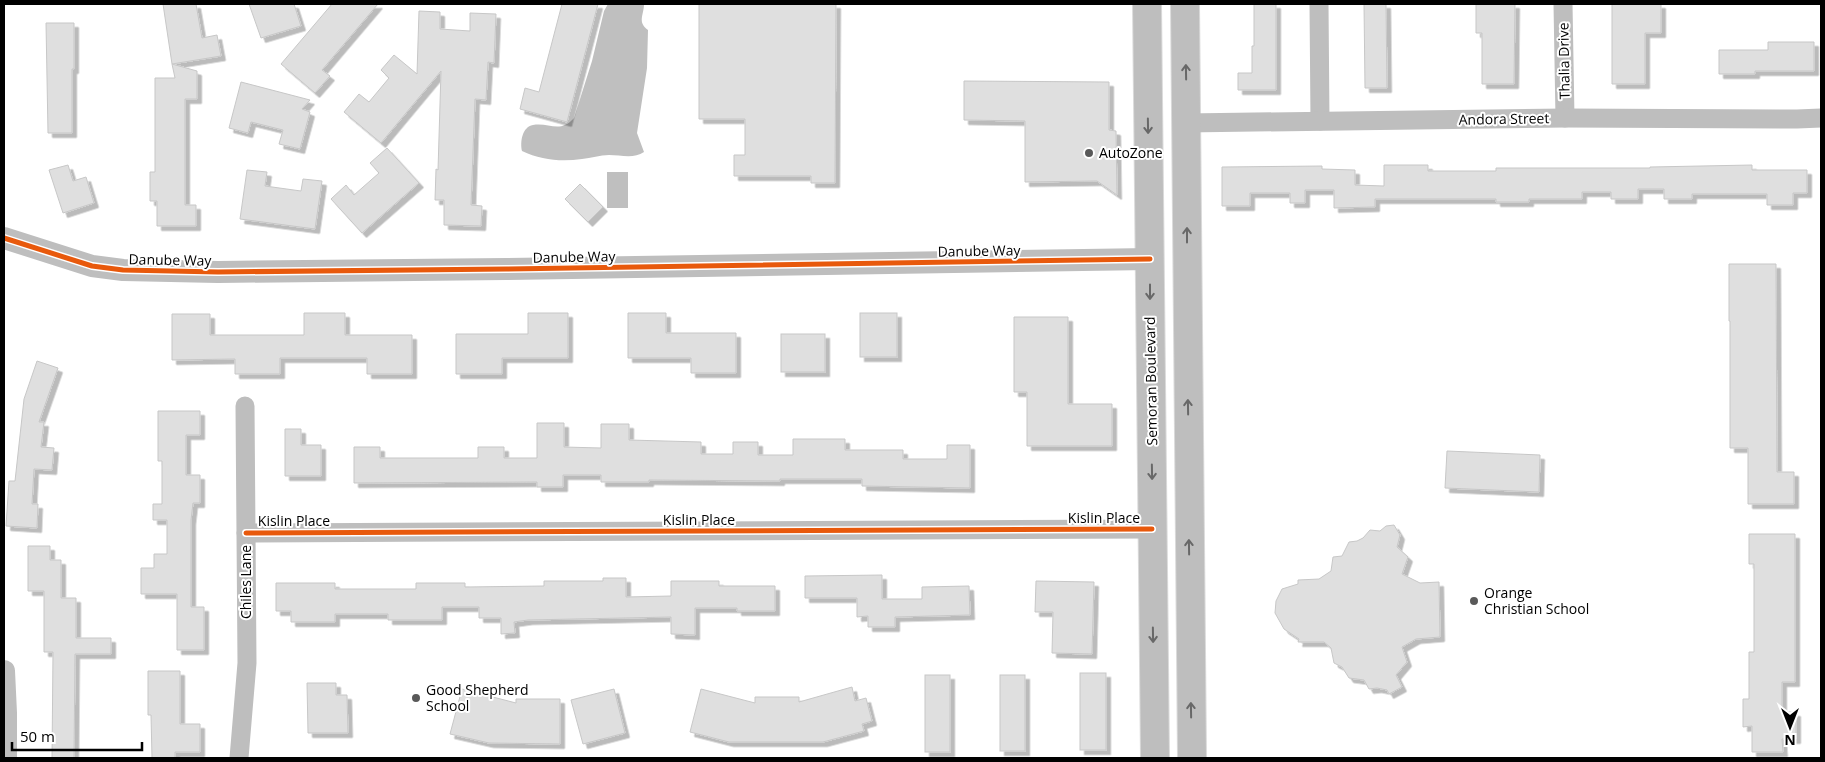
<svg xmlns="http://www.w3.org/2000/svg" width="1825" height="762" font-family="'Open Sans',sans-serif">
<defs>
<filter id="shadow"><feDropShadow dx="4.5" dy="4.5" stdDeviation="0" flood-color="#0004"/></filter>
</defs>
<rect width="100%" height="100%" fill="#fff"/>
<g fill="#bfbfbf">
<path d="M608,4H644C644,15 637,22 648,30L647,68L637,133L644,152C634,159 621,155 609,155C600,155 591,158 582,159C561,162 541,160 522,151C520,142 522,127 533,125C549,122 560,134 574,118L592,61L604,11Z"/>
<rect x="607" y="172" width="21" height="36"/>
</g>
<g fill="#dfdfdf" stroke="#c7c7c7" filter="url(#shadow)">
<polygon points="163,4 196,4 202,38 217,35 221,56 172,64"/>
<polygon points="249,4 294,4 301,26 261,38"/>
<polygon points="332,4 378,4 322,70 330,76 315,93 281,64"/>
<polygon points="562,4 598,4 567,122 520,109 525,88 539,92"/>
<polygon points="699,4 836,4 835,183 811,183 811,176 734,176 734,155 745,155 745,119 699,119"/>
<polygon points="1254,4 1276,4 1276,90 1238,90 1238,73 1252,73 1252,46 1254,46"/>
<polygon points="1364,4 1386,4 1387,88 1365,88"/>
<polygon points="1476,4 1515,4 1514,84 1482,84 1482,33 1476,33"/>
<polygon points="1612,4 1661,4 1661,33 1645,33 1645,84 1612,84"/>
<polygon points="419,11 440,12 440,29 470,31 470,13 496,14 494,63 488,62 486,100 475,99 471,205 482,206 481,226 444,225 444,200 435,200 436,169 438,170 441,71 381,143 344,112 359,94 369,102 389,78 381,70 394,55 417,74"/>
<polygon points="46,23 74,23 74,69 72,69 72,133 48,133"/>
<polygon points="1768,42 1814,42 1814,71 1755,71 1755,74 1719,74 1719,50 1768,50"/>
<polygon points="172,64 197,71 197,99 185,99 185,205 196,205 196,226 157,226 157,201 150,201 150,172 155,172 155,78 175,78"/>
<polygon points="964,81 1109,82 1109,130 1116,131 1117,195 1097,181 1025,182 1025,121 964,120"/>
<polygon points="241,82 310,100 302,109 310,112 300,149 279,144 283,130 251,122 248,133 229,128"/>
<polygon points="387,148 419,183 362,233 331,199 346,185 354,195 379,173 370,163"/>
<polygon points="68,165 73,181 86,177 94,203 63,213 49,170"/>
<polygon points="1384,165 1428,165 1428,171 1496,171 1496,168 1650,168 1650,167 1752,165 1752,170 1807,170 1807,193 1793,193 1793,205 1767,205 1767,194 1692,194 1692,199 1664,199 1664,189 1638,189 1638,199 1611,199 1611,192 1582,192 1582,199 1529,199 1529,202 1496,202 1496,199 1375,199 1375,207 1334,208 1334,190 1305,190 1305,203 1290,203 1290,193 1250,193 1250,206 1222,206 1222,167 1322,166 1322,169 1355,170 1355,185 1384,186"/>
<polygon points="247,170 267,172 265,186 301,191 303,179 322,181 315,229 240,219"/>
<polygon points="580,184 603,207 588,222 565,199"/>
<polygon points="1729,264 1776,264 1777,472 1794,472 1794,504 1748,504 1748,448 1730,448 1730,321 1729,321"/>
<polygon points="304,313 345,313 345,335 412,335 412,374 367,374 367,358 280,358 280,374 235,374 235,359 172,360 172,314 210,314 210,335 304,335"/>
<polygon points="528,313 568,313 568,358 502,358 502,374 456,374 456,334 528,334"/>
<polygon points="628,313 666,313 666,333 736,333 736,373 691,373 691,358 628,358"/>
<rect x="860" y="313" width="37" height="44"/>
<polygon points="1014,317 1068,317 1068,404 1112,404 1112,446 1027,446 1027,392 1014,392"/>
<rect x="781" y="334" width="44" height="38"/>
<polygon points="37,361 58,368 39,422 44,422 41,447 54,448 52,470 34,469 32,504 38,504 37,528 6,526 9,481 15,481 24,399"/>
<polygon points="158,411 200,411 200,435 186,435 186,475 200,475 200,503 193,503 191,520 191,607 204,607 204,650 177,650 177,594 141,594 141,568 154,568 154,554 167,554 167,520 153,520 153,504 162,504 162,461 158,461"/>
<polygon points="537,423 564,423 564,447 601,448 601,424 629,424 629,440 701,442 701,454 733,454 733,442 758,442 758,455 793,455 793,439 845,439 845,450 903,450 903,459 947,459 947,445 970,445 970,488 862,486 862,479 780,479 780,481 649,480 649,482 601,482 601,475 563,475 563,487 537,487 537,482 354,483 354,447 380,447 380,458 478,458 478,447 504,447 504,458 537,458"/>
<polygon points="285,429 301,429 301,445 321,445 321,476 285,476"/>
<polygon points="1447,451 1540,455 1539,492 1445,488"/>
<polygon points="1394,525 1400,535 1397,547 1408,557 1402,574 1420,583 1439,582 1440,637 1416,639 1402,647 1407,662 1396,675 1402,687 1389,694 1387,690 1377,688 1369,689 1364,680 1349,678 1342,667 1334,663 1331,648 1324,642 1298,642 1299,639 1284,629 1275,613 1276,601 1282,589 1298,584 1298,580 1319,579 1331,571 1333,557 1342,556 1349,542 1357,541 1363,538 1370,530 1380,531 1386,526"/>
<polygon points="1749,534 1795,534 1795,682 1782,682 1782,712 1796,712 1796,739 1782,739 1783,752 1752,752 1752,726 1743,727 1743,699 1749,699 1749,652 1754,652 1754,564 1749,564"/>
<polygon points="28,546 50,546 50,560 61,560 61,598 76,598 76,638 111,638 111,654 75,654 74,758 52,758 53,652 44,652 44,591 28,591"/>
<polygon points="882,575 882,599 922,599 922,587 969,586 970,615 895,617 895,627 868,627 868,616 857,617 857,598 805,598 805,576"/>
<polygon points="603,578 626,578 626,597 671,596 671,581 719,581 719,586 775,586 775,611 737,611 737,608 695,608 695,635 671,634 671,617 528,620 514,622 515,633 501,634 501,618 479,618 479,607 442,607 442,620 388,620 388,614 335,614 335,622 291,622 291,611 276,611 276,583 335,583 335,589 416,589 416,583 465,583 465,587 544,586 544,581 603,581"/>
<polygon points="1036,581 1094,582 1092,654 1052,653 1053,612 1035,612"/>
<polygon points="148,671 180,671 180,724 200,724 200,752 175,752 175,758 152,758 151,715 148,715"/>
<rect x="1080" y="673" width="26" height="77"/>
<rect x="925" y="675" width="25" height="77"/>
<rect x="1000" y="675" width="25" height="76"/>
<polygon points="307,683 336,683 336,695 347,695 348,733 308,733"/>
<polygon points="852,687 855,701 866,698 872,721 862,724 864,731 823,742 729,742 690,732 701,689 755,703 755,697 799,697 799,702"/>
<polygon points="462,689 516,703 516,699 560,699 560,744 489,743 450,734"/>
<polygon points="614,689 625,733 583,744 571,700"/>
</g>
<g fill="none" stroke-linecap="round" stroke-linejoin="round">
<g stroke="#dbdbdb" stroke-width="30">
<g id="primary">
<polyline points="1147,4 1155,758"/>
<polyline points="1185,4 1192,758"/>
</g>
</g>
<g stroke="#bebebe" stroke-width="19">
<polyline points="1319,4 1320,121"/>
<polyline points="1563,4 1565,118"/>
<polyline points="1186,123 1565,118 1797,119 1821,118"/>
<polyline points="246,533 1152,529"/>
<polyline points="239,758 247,663 245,406"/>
</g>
<g stroke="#bebebe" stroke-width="22">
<polyline points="4,238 92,266 123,270 218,272 506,269 1150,259"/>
<polyline points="4,671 6,713 6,758"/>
</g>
<use href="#primary" stroke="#bebebe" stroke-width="28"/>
<g stroke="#fff" stroke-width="8">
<g id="cycleway">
<polyline points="4,238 92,266 123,270 218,272 506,269 1150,259"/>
<polyline points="246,533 1152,529"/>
</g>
</g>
<use href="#cycleway" stroke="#e8590c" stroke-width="5"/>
</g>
<defs><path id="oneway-shaft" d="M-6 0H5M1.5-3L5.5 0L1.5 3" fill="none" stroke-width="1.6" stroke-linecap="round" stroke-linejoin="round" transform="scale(1.25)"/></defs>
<g stroke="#686868">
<use href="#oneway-shaft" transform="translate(1186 72) rotate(-91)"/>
<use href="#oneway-shaft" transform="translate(1148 126) rotate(89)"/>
<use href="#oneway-shaft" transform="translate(1187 235) rotate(-90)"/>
<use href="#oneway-shaft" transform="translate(1150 292) rotate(90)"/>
<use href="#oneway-shaft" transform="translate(1188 407) rotate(-91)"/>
<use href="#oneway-shaft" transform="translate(1152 472) rotate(89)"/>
<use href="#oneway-shaft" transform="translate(1189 547) rotate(-91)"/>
<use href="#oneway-shaft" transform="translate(1153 635) rotate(89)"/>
<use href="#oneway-shaft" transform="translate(1191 710) rotate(-91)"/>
</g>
<g fill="#595959" stroke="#fff" stroke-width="2">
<circle cx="1089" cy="153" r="5"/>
<circle cx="1474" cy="601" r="5"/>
<circle cx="416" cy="698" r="5"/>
</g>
<g text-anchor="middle" stroke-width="4" stroke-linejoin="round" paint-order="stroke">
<g font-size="14" fill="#000" stroke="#fff">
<text transform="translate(1564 61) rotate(-91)" y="5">Thalia Drive</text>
<text transform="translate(1504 119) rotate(-1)" y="5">Andora Street</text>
<text transform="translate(979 251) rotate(-1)" y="5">Danube Way</text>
<text transform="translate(574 257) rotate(-1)" y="5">Danube Way</text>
<text transform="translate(170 260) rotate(1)" y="5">Danube Way</text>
<text transform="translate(1151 381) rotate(-91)" y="5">Semoran Boulevard</text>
<text x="1104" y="523">Kislin Place</text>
<text x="699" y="525">Kislin Place</text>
<text x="294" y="526">Kislin Place</text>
<text transform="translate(246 582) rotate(-90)" y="5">Chiles Lane</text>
</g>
<g font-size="14" fill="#000" stroke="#fff" text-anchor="start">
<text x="1099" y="158">AutoZone</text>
<text x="1484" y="598">Orange<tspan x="1484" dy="16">Christian School</tspan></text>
<text x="426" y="695">Good Shepherd<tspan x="426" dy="16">School</tspan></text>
</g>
</g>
<rect width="1825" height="762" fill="none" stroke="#000000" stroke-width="10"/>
<g transform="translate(1790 727) rotate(180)" stroke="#ffffff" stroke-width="4" paint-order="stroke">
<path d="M0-4L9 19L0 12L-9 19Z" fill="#000000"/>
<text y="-8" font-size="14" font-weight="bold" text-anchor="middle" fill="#000000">N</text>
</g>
<path d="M12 742v8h130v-8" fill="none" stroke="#000000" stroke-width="2.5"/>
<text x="20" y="742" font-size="15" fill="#000000" stroke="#ffffff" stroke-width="4" paint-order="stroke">50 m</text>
</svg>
